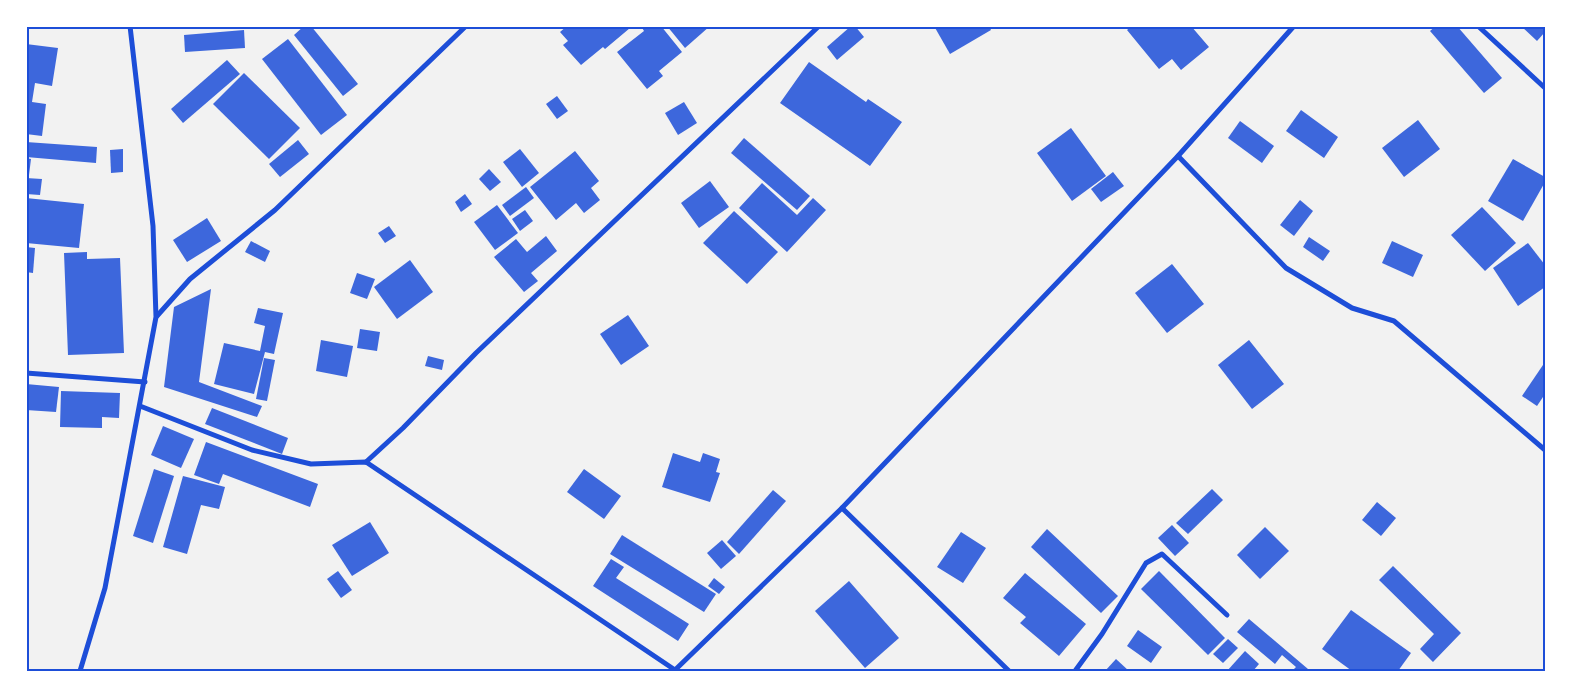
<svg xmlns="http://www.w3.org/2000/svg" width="1571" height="697" font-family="'Alegreya Sans',sans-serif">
<rect width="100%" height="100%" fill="#f2f2f2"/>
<g fill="#3d67dc">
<polygon points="304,26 311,26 358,84 343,96 294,35"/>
<polygon points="567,26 628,26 630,28 605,49 603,47 581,65 563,45 568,41 560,32"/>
<polygon points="641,26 661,26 682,52 659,71 663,76 647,89 617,52 644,31"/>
<polygon points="667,26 710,26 685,48"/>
<polygon points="851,26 855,26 864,37 837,60 827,47"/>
<polygon points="934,26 989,26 991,30 950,54"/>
<polygon points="1132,26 1191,26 1209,47 1181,70 1172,59 1159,69 1127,30"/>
<polygon points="1436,26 1457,26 1502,78 1484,93 1430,31"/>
<polygon points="1521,26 1545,26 1545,32 1537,41"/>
<polygon points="244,30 245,48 185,52 184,35"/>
<polygon points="288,39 347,115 321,135 262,59"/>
<polygon points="26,44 58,48 52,86 35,83 32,102 46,104 42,136 26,134"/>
<polygon points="227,60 240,74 183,123 171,109"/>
<polygon points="809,62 866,102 868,99 902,122 870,166 780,103"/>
<polygon points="244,73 300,128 269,159 213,104"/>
<polygon points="557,96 568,111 557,119 546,104"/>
<polygon points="684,102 697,123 678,135 665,113"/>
<polygon points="1301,110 1338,137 1324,158 1286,131"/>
<polygon points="1418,120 1440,149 1404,177 1382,148"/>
<polygon points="1240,121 1274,146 1262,163 1228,138"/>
<polygon points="1071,128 1106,176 1072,201 1037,153"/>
<polygon points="744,138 810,196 797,210 731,153"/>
<polygon points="298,140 309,154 280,177 269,164"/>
<polygon points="26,142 97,147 96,163 26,157"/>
<polygon points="123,149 123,172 111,173 110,150"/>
<polygon points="520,149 539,173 522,187 503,162"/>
<polygon points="575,151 599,181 591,188 600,200 584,213 576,203 556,220 530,187"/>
<polygon points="26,158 31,159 29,175 26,175"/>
<polygon points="1513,159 1545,177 1545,182 1523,221 1488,201"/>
<polygon points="489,169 501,182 490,191 479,179"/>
<polygon points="1113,172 1124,186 1101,202 1091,189"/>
<polygon points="26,178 42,179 40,195 26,194"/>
<polygon points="710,181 729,207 699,228 681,203"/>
<polygon points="762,183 797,215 813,198 826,210 787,252 739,208"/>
<polygon points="526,187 534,198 510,216 502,205"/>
<polygon points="465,194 472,204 461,212 455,202"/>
<polygon points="26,198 84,204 79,248 26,243"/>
<polygon points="1300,200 1313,211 1294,236 1280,225"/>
<polygon points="497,205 518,233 495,250 474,222"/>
<polygon points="1482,207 1516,243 1485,271 1451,235"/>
<polygon points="525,210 533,221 520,231 512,219"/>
<polygon points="734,211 778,252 747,284 703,243"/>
<polygon points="207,218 221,241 187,262 173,240"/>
<polygon points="389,226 396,236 385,243 378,233"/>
<polygon points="546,236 557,251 531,273 538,281 524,292 494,257 516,239 527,252"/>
<polygon points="1309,237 1330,251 1323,261 1303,247"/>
<polygon points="251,241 270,251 265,262 245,252"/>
<polygon points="1392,241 1423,255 1413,277 1382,263"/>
<polygon points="1528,243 1545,265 1545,287 1518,306 1493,268"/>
<polygon points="26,247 35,248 33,273 26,272"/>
<polygon points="87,252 87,259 120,258 124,353 68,355 64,253"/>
<polygon points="410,260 433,292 397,319 374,287"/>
<polygon points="1172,264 1204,304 1167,333 1135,293"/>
<polygon points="357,273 375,279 367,299 350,293"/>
<polygon points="211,289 199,382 262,406 257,417 164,387 174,307"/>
<polygon points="258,308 283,313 274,354 265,352 254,394 214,384 224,343 260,351 265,326 254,323"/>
<polygon points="628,315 649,346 621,365 600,334"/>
<polygon points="360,329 380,332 377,351 357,348"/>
<polygon points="321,340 353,346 347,377 316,371"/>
<polygon points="1249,340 1284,384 1252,409 1218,365"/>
<polygon points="428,356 444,360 442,370 425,366"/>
<polygon points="264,358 275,360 267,401 256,399"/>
<polygon points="1545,362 1545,394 1537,406 1522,396"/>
<polygon points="26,384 59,387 56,412 26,410"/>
<polygon points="61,391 120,393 119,418 102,417 102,428 60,427"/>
<polygon points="212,408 288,438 282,454 205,424"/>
<polygon points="163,426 194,439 181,468 151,455"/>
<polygon points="206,442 318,484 310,507 223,474 219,484 194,475"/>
<polygon points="673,453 700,462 703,453 720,459 716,472 720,473 710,502 662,487"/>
<polygon points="154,469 174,476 153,543 133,536"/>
<polygon points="584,469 621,496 604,519 567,492"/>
<polygon points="183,476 225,487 219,509 201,505 187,554 163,547"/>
<polygon points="1212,489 1223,500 1188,534 1176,523"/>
<polygon points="773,490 786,501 739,554 727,542"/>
<polygon points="1377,502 1396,518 1381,536 1362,520"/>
<polygon points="370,522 389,553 352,576 332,545"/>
<polygon points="1172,525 1189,543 1175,556 1158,538"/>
<polygon points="1265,527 1289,551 1260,579 1237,555"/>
<polygon points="1047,529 1118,596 1101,613 1031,547"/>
<polygon points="961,532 986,548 963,583 937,567"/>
<polygon points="622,535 716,594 704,612 610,554"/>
<polygon points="722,540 736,556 721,569 707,553"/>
<polygon points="611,559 624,567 616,578 689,624 678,641 593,586"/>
<polygon points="1393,566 1461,633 1433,662 1420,649 1434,634 1379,580"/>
<polygon points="338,571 352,590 341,598 327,579"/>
<polygon points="1159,571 1225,638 1208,655 1141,589"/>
<polygon points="1025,573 1086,624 1059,656 1020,623 1026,617 1003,598"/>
<polygon points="714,578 725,587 719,594 708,586"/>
<polygon points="849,581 899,638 865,668 815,611"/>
<polygon points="1351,610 1411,653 1398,671 1352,671 1322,649"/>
<polygon points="1249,619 1308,669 1306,671 1292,671 1296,667 1282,655 1275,664 1237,632"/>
<polygon points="1138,630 1162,647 1151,663 1127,646"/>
<polygon points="1228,639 1238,648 1223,663 1213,654"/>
<polygon points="1245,651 1259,664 1253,671 1227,671"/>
<polygon points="1116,659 1129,671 1105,671"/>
</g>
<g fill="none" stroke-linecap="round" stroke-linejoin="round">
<g stroke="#1d4ed8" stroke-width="5">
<polyline points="1478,26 1545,88"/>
<polyline points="1178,156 1286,268 1352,308 1394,321 1545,450"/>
<polyline points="157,316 190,279 275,210 466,26"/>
<polyline points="26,373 145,382"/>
<polyline points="140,406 252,450 311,464 366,462 675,670"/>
<polyline points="366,462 403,428 476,353 819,26"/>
<polyline points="842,508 1009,671"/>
<polyline points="80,671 105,588 156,317 153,226 130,26"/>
<polyline points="674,671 842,508 1178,156 1294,26"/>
<polyline points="1075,671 1102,634 1146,563 1162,554 1227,615"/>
</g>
</g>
<rect width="1571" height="697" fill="none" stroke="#ffffff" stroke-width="55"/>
<rect x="28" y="28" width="1516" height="642" fill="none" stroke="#1d4ed8" stroke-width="2"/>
</svg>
